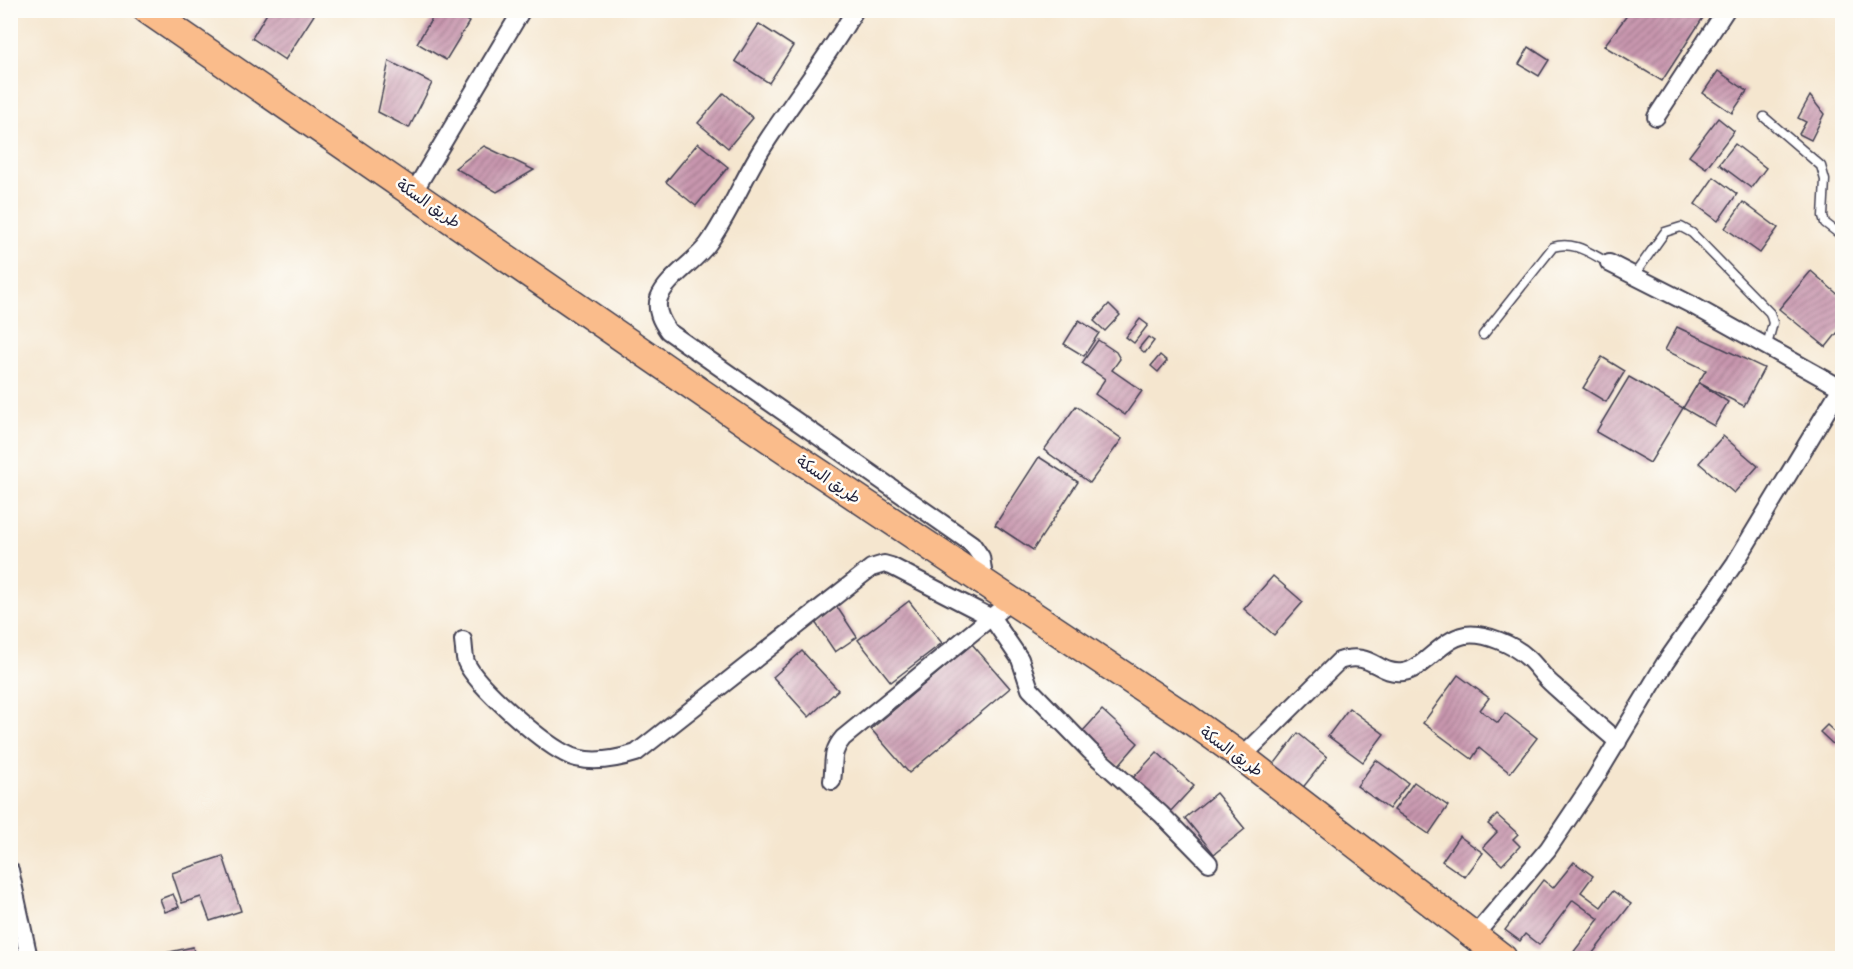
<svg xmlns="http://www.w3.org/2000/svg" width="1853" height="969" font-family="'Patrick Hand','Playpen Sans Arabic',sans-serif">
<defs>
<pattern id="building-hatch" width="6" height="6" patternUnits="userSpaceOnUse" patternTransform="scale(1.5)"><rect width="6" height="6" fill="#c896ae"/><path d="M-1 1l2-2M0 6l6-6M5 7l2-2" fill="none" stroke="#a27a8f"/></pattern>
</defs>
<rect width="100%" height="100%" fill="#fdfcf7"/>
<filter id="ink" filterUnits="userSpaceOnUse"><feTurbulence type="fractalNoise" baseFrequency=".0167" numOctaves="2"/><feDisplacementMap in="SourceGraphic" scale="12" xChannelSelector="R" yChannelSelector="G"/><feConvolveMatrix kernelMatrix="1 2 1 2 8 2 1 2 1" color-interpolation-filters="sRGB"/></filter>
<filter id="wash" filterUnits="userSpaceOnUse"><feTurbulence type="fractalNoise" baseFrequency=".008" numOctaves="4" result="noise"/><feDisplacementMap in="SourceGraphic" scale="24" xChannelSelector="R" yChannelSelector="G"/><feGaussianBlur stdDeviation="1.35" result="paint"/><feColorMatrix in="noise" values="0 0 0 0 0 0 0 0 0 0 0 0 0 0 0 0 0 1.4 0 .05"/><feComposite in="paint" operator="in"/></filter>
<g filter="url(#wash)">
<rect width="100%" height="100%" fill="#f5e6cf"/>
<g id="blocks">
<g fill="url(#building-hatch)">
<polygon points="269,10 307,10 314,15 285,60 252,38"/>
<polygon points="437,10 450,10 469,22 446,60 417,43"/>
<polygon points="1631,10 1708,10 1662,81 1604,46"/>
<polygon points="759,24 793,46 769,83 735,61"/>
<polygon points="1529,47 1549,60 1539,76 1519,64"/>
<polygon points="389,61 432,83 409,128 378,112"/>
<polygon points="1718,71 1747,91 1732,113 1703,93"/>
<polygon points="724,93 753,118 728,148 698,123"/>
<polygon points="1810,96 1824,114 1811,140 1799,134 1806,122 1798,118"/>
<polygon points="1718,118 1734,131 1706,168 1689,156"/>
<polygon points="698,143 728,167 696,206 666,182"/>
<polygon points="1735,144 1766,168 1751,188 1719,164"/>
<polygon points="484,146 534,170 497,192 455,168"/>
<polygon points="1714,177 1737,194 1718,221 1695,204"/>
<polygon points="1743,202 1778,228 1760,253 1725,228"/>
<polygon points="1811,271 1842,298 1842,327 1826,347 1779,309"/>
<polygon points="1109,304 1120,315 1105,331 1094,321"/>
<polygon points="1140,319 1148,325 1134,343 1126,337"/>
<polygon points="1079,320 1099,333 1084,356 1064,344"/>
<polygon points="1677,327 1764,368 1744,406 1699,383 1728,402 1714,426 1683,408 1706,370 1665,350"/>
<polygon points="1148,337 1154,341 1145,353 1139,348"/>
<polygon points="1098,340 1116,352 1120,359 1112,370 1142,391 1125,415 1095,394 1105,379 1082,363"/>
<polygon points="1160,355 1167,361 1158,372 1151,366"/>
<polygon points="1602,357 1625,371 1606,402 1583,388"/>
<polygon points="1629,377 1683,408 1650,463 1596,432"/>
<polygon points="1076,406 1122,439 1090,483 1044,450"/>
<polygon points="1723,436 1758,466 1734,493 1699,463"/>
<polygon points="1039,457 1078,482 1033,550 995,525"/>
<polygon points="1273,576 1303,602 1274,635 1244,609"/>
<polygon points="909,601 942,643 891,682 858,640"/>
<polygon points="837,607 857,637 835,652 815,622"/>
<polygon points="972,644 1010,688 909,773 871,729"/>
<polygon points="802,651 838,690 809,717 773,677"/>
<polygon points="1458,675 1489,698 1480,710 1498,723 1505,713 1537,738 1510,773 1479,748 1472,759 1423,723"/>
<polygon points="1349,708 1384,734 1363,762 1328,736"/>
<polygon points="1102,710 1138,743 1118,766 1082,732"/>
<polygon points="1827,725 1842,739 1835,746 1820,732"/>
<polygon points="1298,733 1327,757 1301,790 1272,767"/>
<polygon points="1157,752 1194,786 1169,813 1132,779"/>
<polygon points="1376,760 1408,783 1389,809 1357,786"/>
<polygon points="1414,782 1448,806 1429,834 1394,810"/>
<polygon points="1216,793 1245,829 1214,854 1185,818"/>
<polygon points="1497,815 1518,834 1513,839 1520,846 1502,865 1483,847 1497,832 1488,824"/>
<polygon points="1459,836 1483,853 1465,877 1442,861"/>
<polygon points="223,856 241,911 210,921 201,897 182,903 172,873"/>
<polygon points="1574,862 1593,876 1581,892 1601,907 1613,891 1631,904 1589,958 1569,958 1599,919 1573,900 1539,945 1525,934 1520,941 1505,930 1543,880 1553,888"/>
<polygon points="173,894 179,907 165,912 160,899"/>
<polygon points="193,947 195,958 166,958 165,953"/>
</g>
</g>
</g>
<g filter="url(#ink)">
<use href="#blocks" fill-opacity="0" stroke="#423f51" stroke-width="1.5"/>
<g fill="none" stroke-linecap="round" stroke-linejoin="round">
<g stroke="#423f51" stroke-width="11">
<g id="lane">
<polyline points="1764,117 1821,166 1825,180 1823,216 1825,223 1842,236"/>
<polyline points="1634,275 1665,232 1681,227 1692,233 1770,313 1773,323 1767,345"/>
<path d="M1483,335L1553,247C1574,240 1591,254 1609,263"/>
</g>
</g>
<g stroke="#423f51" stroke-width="20">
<g id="street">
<path d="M855,10C828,57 794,99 765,144C744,176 731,212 708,244C696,261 666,279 659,298C655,310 661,321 668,331L972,544L981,557L985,583"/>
<polyline points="1656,117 1726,10"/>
<polyline points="413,193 522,10"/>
<polyline points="1609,263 1692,305 1841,388"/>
<path d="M463,640C464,647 464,656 466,662C476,686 541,741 564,753C585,765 614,760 636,753L871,568L884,564L891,566L992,618L1020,659L1030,689L1090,751L1161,814L1209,863"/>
<path d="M1242,757L1339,661C1372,650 1377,675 1403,672C1423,670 1440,640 1465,635C1485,632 1514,645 1528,658C1537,666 1543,677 1553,685C1574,704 1596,723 1618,742"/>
<path d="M832,781C835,763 830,753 843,738L1012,600"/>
<polyline points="10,870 29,958"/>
<polyline points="1474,936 1548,849 1593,782 1665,663 1735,563 1842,386"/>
</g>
</g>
<g stroke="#423f51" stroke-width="30">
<polyline id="primary" points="147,10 769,439 1186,717 1242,757 1503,958"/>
</g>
<use href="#lane" stroke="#fff" stroke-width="8"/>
<use href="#street" stroke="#fff" stroke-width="16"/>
<use href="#primary" stroke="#fabc8b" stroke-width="27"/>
</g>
</g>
<g text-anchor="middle" stroke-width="5" stroke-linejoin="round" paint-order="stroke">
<g font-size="16" fill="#22223b" stroke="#fdfcf7">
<text transform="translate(429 203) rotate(35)" y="6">طريق السكة</text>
<text transform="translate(829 479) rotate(34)" y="6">طريق السكة</text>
<text transform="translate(1232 751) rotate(36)" y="6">طريق السكة</text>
</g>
</g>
<rect width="1853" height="969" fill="none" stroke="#fdfcf7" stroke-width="36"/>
</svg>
